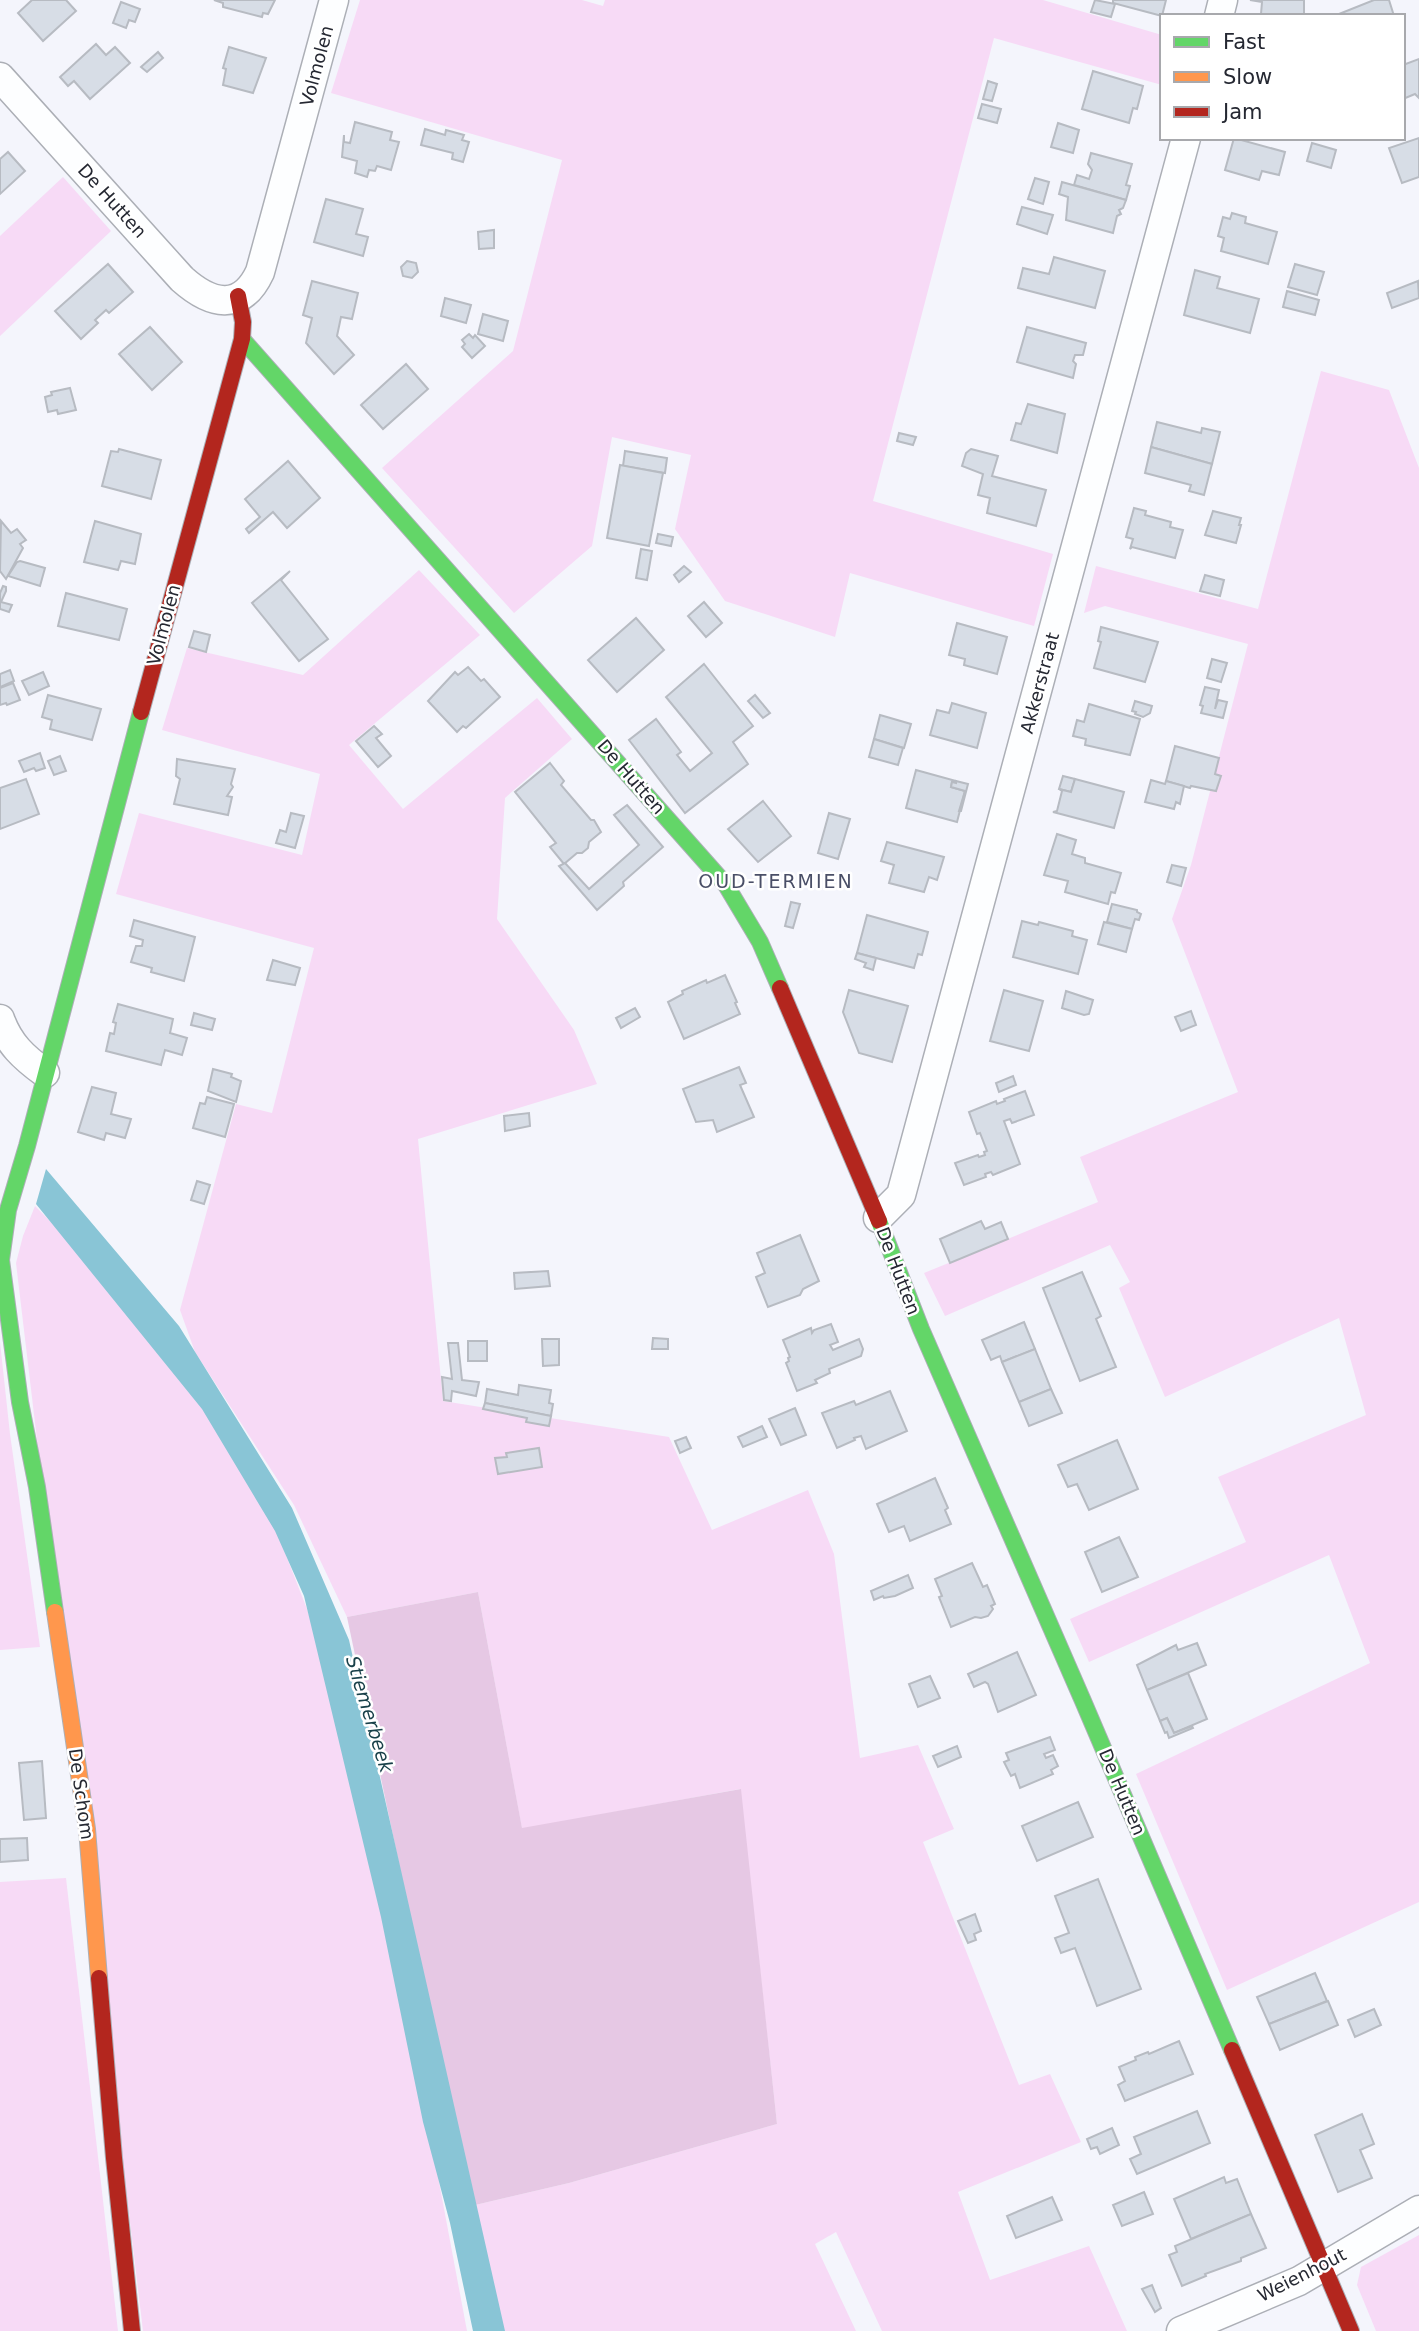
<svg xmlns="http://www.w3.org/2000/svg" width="1419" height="2331" font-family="'DejaVu Sans',sans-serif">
<rect width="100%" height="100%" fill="#f4f5fc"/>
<g fill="#f7daf6">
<polygon points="360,0 582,0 603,6 605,0 1043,0 1162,35 1162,85 994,38 873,501 1053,554 1034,626 850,573 835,637 725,601 675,529 691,455 612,437 592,546 514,613 382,468 513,351 562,160 331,93"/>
<polygon points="63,177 111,231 0,336 0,236"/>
<polygon points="1321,371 1389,390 1419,468 1419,1902 1227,1990 1136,1774 1370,1663 1329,1555 1089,1662 1070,1619 1246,1542 1218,1477 1366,1415 1339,1318 1165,1397 1119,1288 1130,1282 1110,1245 945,1316 924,1273 1098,1202 1080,1157 1238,1092 1172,919 1191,865 1248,644 1105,606 1084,613 1096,566 1258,609"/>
<polygon points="419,570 480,635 349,745 403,809 537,698 572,739 505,798 497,919 574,1030 597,1084 418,1139 443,1401 669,1437 712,1530 808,1490 834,1554 860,1758 918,1745 954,1829 923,1842 1019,2085 1050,2074 1081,2142 958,2192 990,2280 1089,2246 1127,2331 882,2331 836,2232 815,2244 856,2331 495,2331 471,2206 569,2183 777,2124 740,1789 522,1829 478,1592 347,1617 294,1505 195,1352 180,1310 236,1104 272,1113 314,948 116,894 139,813 302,855 320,774 162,730 187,648 303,675"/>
<polygon points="35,1206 135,1306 266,1504 307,1609 332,1686 401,1980 467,2331 143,2331 16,1263 23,1236"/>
<polygon points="0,1342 10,1434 40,1647 0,1650"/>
<polygon points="66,1878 118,2331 0,2331 0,1882"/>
<polygon points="1419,2235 1419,2331 1376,2331 1357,2285 1361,2267"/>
</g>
<polygon fill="#e6c8e4" points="478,1592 522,1828 741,1789 777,2124 569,2183 471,2206 347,1617"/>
<polygon fill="#89c5d6" points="46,1169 179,1326 292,1508 349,1640 505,2331 473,2331 450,2223 423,2122 381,1917 304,1596 275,1531 202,1409 36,1204"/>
<g fill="#d7dde6" stroke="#b7bbc2" stroke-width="2">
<polygon points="32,0 66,0 76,11 43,41 18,13"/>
<polygon points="214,0 275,0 268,14 263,13 262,17 223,7 223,3"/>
<polygon points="1095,0 1115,4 1111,17 1091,12"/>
<polygon points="1113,0 1166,0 1162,16 1113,3"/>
<polygon points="1250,0 1304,0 1304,15 1261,14 1262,2"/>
<polygon points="1374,0 1389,0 1394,16 1334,16"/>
<polygon points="121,2 140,9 135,22 129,20 126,28 113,23"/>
<polygon points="96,44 106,55 115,47 130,63 90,99 74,81 68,86 60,77"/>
<polygon points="229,47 266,58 253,93 223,85 226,69 223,68"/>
<polygon points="158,52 163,58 147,72 141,67"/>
<polygon points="1419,59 1419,98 1415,94 1403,99 1403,65"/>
<polygon points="1093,71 1143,86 1137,109 1133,108 1129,123 1082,109"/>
<polygon points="988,81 997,84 992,101 983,99"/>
<polygon points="982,104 1001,109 997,123 978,118"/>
<polygon points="355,122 392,132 390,140 399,142 391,170 377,166 375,171 369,170 367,177 355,173 357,161 342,157 344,135 344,142 350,143"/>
<polygon points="1058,123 1079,130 1073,153 1051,147"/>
<polygon points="425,129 445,135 446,130 464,135 462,140 469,142 463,162 452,159 453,153 421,145"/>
<polygon points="1234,138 1285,152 1279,175 1262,171 1259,180 1225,170"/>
<polygon points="1419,138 1419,177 1402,183 1389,148"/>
<polygon points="1312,143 1336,150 1331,168 1307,161"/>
<polygon points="8,152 25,171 0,194 0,159"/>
<polygon points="1091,153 1132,164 1126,185 1130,186 1126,200 1074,185 1077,175 1089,179 1092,170 1088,164"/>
<polygon points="1035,178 1049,182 1043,204 1028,199"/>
<polygon points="1062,182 1126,200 1123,208 1119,210 1121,214 1117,216 1113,233 1066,220 1068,197 1059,194"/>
<polygon points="326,199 363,209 356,234 368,237 363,256 314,242"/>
<polygon points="1022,207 1053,215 1047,234 1017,224"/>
<polygon points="1232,213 1246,217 1245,223 1277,232 1268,264 1221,251 1224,238 1218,236 1223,217 1230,219"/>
<polygon points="494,230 494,248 479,249 478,232"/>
<polygon points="1054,257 1105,271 1095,308 1018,288 1023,268 1049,274"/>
<polygon points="407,261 416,263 418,272 412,278 403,276 401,267"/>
<polygon points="108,264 133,292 109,313 106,310 95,320 98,323 81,339 55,311"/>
<polygon points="1295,264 1324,272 1317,295 1288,287"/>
<polygon points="1195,270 1220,277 1217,288 1259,299 1250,333 1184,315"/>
<polygon points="312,281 358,293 352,319 341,317 337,336 354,355 334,374 306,343 312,318 303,315"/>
<polygon points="1418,281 1419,298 1392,308 1387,293"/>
<polygon points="1287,291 1319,300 1315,315 1283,307"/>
<polygon points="445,298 471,305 466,323 441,316"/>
<polygon points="483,314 508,321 503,341 478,334"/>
<polygon points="150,327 182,362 152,390 119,354"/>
<polygon points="1027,327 1086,343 1083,355 1075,355 1073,361 1076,364 1073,378 1017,362"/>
<polygon points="469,334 473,338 475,335 485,346 472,358 462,347 465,344 462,340"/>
<polygon points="406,364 428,389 383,429 361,405"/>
<polygon points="70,388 76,410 58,414 57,410 48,412 45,397 52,395 51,392"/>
<polygon points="1028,404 1065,414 1057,453 1011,440 1016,423 1021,424"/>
<polygon points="1157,422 1201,433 1202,428 1220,432 1212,464 1151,447"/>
<polygon points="899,433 916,437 913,445 897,441"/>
<polygon points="1151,447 1212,464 1204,495 1189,491 1191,485 1145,473"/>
<polygon points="119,449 161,460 151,499 102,486 111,451 118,452"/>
<polygon points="971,449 998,456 992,476 1046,490 1036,526 987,513 990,498 978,495 983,474 962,466 966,453"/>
<polygon points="625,451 667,458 665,473 623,466"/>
<polygon points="288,461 320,498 287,528 273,512 249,533 246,529 260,517 245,499"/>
<polygon points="620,465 663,473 649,546 607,538"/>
<polygon points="1134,508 1146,511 1145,515 1171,522 1170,527 1183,530 1175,558 1132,547 1130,549 1133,539 1126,537"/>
<polygon points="1213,511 1241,518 1239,525 1241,525 1236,543 1205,535"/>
<polygon points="1,521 11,533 17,529 26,540 20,544 23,548 6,579 0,571"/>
<polygon points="95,521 141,534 135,564 121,561 118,570 84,562"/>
<polygon points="658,534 673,537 671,546 656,543"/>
<polygon points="641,549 652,551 647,580 636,578"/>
<polygon points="20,561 45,568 40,586 8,576 17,562"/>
<polygon points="684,566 691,572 679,582 674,575"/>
<polygon points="290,571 281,580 328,639 299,661 252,603"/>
<polygon points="1205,575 1224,580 1220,596 1200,591"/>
<polygon points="3,586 6,587 6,591 1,602 12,605 9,612 0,609 0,593"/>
<polygon points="66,593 127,609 119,640 58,626"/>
<polygon points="704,602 722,623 706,637 688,616"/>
<polygon points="636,618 664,650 617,692 588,660"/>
<polygon points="957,623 1007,637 997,674 964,665 965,659 949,655"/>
<polygon points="1101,627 1158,642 1145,682 1094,668 1101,642 1098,641"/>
<polygon points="194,631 210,635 206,652 189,647"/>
<polygon points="1212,659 1227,663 1221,682 1207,678"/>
<polygon points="704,664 753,726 733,742 748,764 685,813 629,740 656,719 681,752 677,755 690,771 712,753 666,697"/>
<polygon points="468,667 481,681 484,679 500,697 466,728 463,726 457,732 428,701 455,672 458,675"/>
<polygon points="10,670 14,681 0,687 0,674"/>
<polygon points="43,672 49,686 29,695 22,681"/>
<polygon points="13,683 20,700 7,705 6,703 0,705 0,688"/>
<polygon points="1205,687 1219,690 1215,709 1218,700 1227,702 1223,718 1201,713 1203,706 1200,705"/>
<polygon points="48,695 101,709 92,740 50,729 52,720 42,717"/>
<polygon points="755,695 770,713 763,718 748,701"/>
<polygon points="1135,701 1152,706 1150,713 1143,717 1135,714 1136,712 1132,711"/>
<polygon points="952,703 986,713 977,748 930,735 937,710 949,713"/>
<polygon points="1089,704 1140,719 1130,755 1085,745 1086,739 1073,736 1077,720 1084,722"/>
<polygon points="880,715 911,724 904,748 874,739"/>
<polygon points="374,726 382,734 376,738 391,756 378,767 356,741"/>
<polygon points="874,739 903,748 898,765 869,757"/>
<polygon points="1175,746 1219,758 1215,774 1221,776 1216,791 1191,786 1190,788 1166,781"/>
<polygon points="40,753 45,768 36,771 34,768 24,772 19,761"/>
<polygon points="60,756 66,771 54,775 48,761"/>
<polygon points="177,759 235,769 231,784 233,787 227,796 232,797 228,815 174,804 180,779 176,776"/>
<polygon points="550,763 564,781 561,785 591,820 594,820 601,832 589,842 588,848 582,853 577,853 564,864 550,847 556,843 515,792"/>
<polygon points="916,770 956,781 956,783 952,782 951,787 965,791 957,822 906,808"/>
<polygon points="1063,776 1075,779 1071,792 1059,789"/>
<polygon points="26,779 39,814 0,829 0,788"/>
<polygon points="1075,779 1124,792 1114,828 1053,812 1057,811 1062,791 1059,789 1071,792"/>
<polygon points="1151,780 1165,784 1166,781 1184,786 1180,804 1176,802 1174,809 1145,802"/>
<polygon points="956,781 968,784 961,811 959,811 965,791 951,787 952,782 956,783"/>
<polygon points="763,801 791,836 758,862 728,829"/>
<polygon points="627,805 663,847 623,882 624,886 597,910 559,866 565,863 589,889 639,845 614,815"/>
<polygon points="291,813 304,816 295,848 276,843 280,830 286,832"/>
<polygon points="829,813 850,819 838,859 818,853"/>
<polygon points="1057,834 1076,840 1072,854 1085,858 1085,863 1121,873 1115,893 1111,892 1108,904 1065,892 1068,881 1044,875"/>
<polygon points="887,842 944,857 937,880 929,877 924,892 889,883 894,865 881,861"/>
<polygon points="1172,865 1186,868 1181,886 1167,882"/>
<polygon points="791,902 800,904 793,928 785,926"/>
<polygon points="1112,904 1137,910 1137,912 1141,914 1139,920 1135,919 1132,929 1107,922"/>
<polygon points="867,915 928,932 922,955 918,954 914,968 857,953"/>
<polygon points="134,920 195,937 184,981 151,972 152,968 131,962 136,946 142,946 143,940 130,936"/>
<polygon points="1022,921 1038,925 1039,922 1073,931 1072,936 1087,940 1078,974 1013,957"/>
<polygon points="1104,922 1132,929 1126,952 1098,944"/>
<polygon points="857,953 876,958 873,970 864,967 866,963 855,959"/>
<polygon points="273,960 300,968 295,985 267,980"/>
<polygon points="725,975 737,1002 735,1003 740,1014 684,1039 668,1002 683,994 682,991 706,980 707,983"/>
<polygon points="849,990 908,1006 892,1062 859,1053 843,1012"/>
<polygon points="1004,990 1043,1001 1029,1051 990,1041"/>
<polygon points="1066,991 1093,1000 1089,1014 1084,1015 1062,1008"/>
<polygon points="118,1004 173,1019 170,1033 187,1038 182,1055 165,1050 161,1065 106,1051 110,1033 114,1034 116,1023 113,1022"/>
<polygon points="635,1008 640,1017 621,1028 616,1018"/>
<polygon points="1191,1011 1196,1025 1181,1031 1175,1017"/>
<polygon points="194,1013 215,1019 212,1030 191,1025"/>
<polygon points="739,1067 746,1083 740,1085 754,1117 717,1132 713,1120 696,1122 683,1089"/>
<polygon points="213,1069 232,1074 231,1077 241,1081 236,1102 208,1091"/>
<polygon points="1013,1076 1016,1085 999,1092 996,1083"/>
<polygon points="92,1087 116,1093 111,1114 131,1119 125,1138 106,1133 104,1140 78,1132"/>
<polygon points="1025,1091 1034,1115 1012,1123 1010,1119 1004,1121 1020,1164 993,1175 991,1172 985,1174 986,1177 964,1185 955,1163 978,1155 979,1157 985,1155 984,1152 987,1151 980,1133 977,1134 969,1112 996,1101 997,1104 1005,1101 1004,1099"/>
<polygon points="207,1097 234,1104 225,1137 193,1128 200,1103 205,1104"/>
<polygon points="529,1113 530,1126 505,1131 504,1116"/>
<polygon points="197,1181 210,1185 204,1204 191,1200"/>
<polygon points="981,1221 985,1229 1001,1222 1008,1239 950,1263 940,1239"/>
<polygon points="800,1235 819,1281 803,1289 800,1295 768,1307 756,1277 765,1273 757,1253"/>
<polygon points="548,1271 550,1286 515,1289 514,1273"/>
<polygon points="1082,1272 1101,1316 1096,1319 1116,1367 1080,1381 1043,1288"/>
<polygon points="1024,1322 1035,1349 1002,1362 1000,1356 991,1360 982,1340"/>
<polygon points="831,1324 838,1342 830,1345 833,1350 859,1339 863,1349 861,1356 829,1369 830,1373 815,1380 817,1383 797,1391 786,1363 789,1361 788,1358 790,1357 783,1340 811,1328 812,1333 814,1330"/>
<polygon points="653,1338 668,1339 668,1349 652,1349"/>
<polygon points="542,1339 559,1339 559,1365 543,1366"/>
<rect x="468" y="1341" width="19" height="20"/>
<polygon points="448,1343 458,1343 462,1380 479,1382 476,1396 452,1391 451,1401 444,1400 442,1377 452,1379"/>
<polygon points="1035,1349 1051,1389 1019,1402 1002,1362"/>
<polygon points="519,1385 551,1390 549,1403 553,1404 551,1416 485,1403 487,1389 518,1395"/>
<polygon points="1051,1389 1062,1413 1029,1426 1019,1402"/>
<polygon points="890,1391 907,1431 866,1449 861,1436 854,1438 855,1440 837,1448 822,1413 854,1401 856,1405"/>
<polygon points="485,1403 551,1416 549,1426 526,1422 527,1418 483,1409"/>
<polygon points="795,1408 806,1435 781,1445 769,1419"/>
<polygon points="762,1426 767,1437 743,1447 738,1437"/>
<polygon points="686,1437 691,1448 680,1453 675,1441"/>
<polygon points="1117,1440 1138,1489 1089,1510 1077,1484 1068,1487 1058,1465"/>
<polygon points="539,1448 542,1467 498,1474 495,1458 507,1457 506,1453"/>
<polygon points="935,1478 948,1508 945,1510 951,1524 910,1541 904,1526 889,1532 877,1504"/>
<polygon points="1119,1537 1138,1577 1102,1592 1085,1552"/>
<polygon points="972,1563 983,1587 987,1585 995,1604 991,1606 993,1609 988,1616 981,1618 975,1617 951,1627 939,1597 942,1596 935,1579"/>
<polygon points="908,1575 913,1588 895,1596 884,1598 883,1596 874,1600 871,1591"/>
<polygon points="1197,1643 1206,1665 1147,1690 1137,1665 1176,1645 1178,1650"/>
<polygon points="1017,1652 1036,1695 998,1712 988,1684 985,1682 974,1687 968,1674"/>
<polygon points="1188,1673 1207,1719 1174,1733 1167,1718 1160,1721 1147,1690"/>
<polygon points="930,1676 940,1698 918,1707 909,1684"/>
<polygon points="1167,1718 1174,1733 1192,1726 1193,1728 1169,1738 1167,1732 1165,1733 1160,1721"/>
<polygon points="1050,1737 1055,1750 1044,1754 1046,1758 1053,1755 1058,1766 1051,1770 1053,1774 1020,1788 1015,1774 1011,1776 1004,1762 1009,1760 1006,1753"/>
<polygon points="957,1746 961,1757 938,1767 933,1756"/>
<polygon points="42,1761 46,1818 24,1820 19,1763"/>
<polygon points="1078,1802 1093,1837 1037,1861 1022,1826"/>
<polygon points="27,1838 28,1860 0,1862 0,1839"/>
<polygon points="1098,1879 1141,1989 1097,2006 1075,1948 1061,1953 1055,1938 1069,1933 1055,1896"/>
<polygon points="975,1914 981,1931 974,1934 976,1940 968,1943 958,1921"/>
<polygon points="1315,1973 1327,2001 1269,2024 1257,1997"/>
<polygon points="1328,2001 1338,2025 1280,2050 1269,2024"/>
<polygon points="1374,2009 1381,2025 1355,2037 1348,2020"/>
<polygon points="1179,2041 1193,2074 1125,2101 1118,2085 1125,2081 1119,2067 1136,2060 1135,2057 1148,2052 1149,2054"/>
<polygon points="1197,2111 1210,2143 1137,2174 1130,2159 1141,2154 1134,2137"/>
<polygon points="1362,2114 1374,2144 1360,2150 1372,2178 1338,2192 1315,2135"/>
<polygon points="1112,2128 1119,2145 1100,2154 1097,2147 1091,2149 1087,2139"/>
<polygon points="1224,2177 1226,2183 1237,2179 1251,2214 1191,2239 1174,2199"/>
<polygon points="1144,2192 1153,2214 1122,2226 1113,2205"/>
<polygon points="1052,2197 1062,2220 1016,2238 1007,2216"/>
<polygon points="1251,2214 1266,2248 1241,2258 1241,2261 1205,2274 1206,2276 1182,2286 1169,2255 1177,2252 1175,2246"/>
<polygon points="1152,2285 1161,2308 1155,2312 1142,2289"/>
</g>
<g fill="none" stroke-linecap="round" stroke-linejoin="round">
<g stroke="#acafb6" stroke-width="31">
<g id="street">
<polyline points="1219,16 1223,0"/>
<path d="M0,77L182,279C210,304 241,313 260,272L334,0"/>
<path d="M0,1019C9,1044 23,1057 45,1073"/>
<polyline points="878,1218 901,1195 1186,138"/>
<polyline points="1181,2331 1299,2281 1419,2210"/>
</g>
</g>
<g stroke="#acafb6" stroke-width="18">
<g id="fast">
<polyline points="242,339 726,885 760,942 780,988"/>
<polyline points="879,1221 921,1329 1083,1701 1232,2050"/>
<polyline points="55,1612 37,1487 20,1402 1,1260 8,1210 27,1146 141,712"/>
</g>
</g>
<g stroke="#acafb6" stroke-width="18">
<polyline id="slow" points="55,1612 87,1829 99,1978"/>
</g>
<g stroke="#acafb6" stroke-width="18">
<g id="jam">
<polyline points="141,712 242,339 243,322 238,296"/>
<polyline points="780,988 879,1221"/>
<polyline points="99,1978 114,2158 132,2331"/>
<polyline points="1232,2050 1351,2331"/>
</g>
</g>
<use href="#street" stroke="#fdfeff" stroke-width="28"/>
<use href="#fast" stroke="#63d668" stroke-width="16"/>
<use href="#slow" stroke="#ff974d" stroke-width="16"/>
<use href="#jam" stroke="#b3261e" stroke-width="16"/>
</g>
<g text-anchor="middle" stroke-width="5" stroke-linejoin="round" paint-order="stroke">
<g font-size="18" fill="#252832" stroke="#fff">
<text transform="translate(317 66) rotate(-75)" y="6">Volmolen</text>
<text transform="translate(112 201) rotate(48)" y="6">De Hutten</text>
<text transform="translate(164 625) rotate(-75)" y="6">Volmolen</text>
<text transform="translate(1040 683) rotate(-75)" y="6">Akkerstraat</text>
<text transform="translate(631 777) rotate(49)" y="6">De Hutten</text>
<text transform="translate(898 1271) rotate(69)" y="6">De Hutten</text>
<text transform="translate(1122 1792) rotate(67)" y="6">De Hutten</text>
<text transform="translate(81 1794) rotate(82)" y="6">De Schom</text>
<text transform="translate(1302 2275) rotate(-27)" y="6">Weienhout</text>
</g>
<g font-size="19" letter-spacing="2" fill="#4a4f67" stroke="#fff">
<text x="776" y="888">OUD-TERMIEN</text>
</g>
<g font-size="19" font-style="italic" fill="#184049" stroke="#fff">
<text transform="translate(370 1714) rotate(73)" y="7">Stiemerbeek</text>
</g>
</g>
<rect x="1160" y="14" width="245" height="126" fill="#ffffff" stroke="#a8a9ad" stroke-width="2"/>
<rect x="1174" y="37" width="35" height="10" fill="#63d668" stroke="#a8a9ad" stroke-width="2"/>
<text x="1223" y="49" font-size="21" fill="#252832">Fast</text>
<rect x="1174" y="72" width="35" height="10" fill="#ff974d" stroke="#a8a9ad" stroke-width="2"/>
<text x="1223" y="84" font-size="21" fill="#252832">Slow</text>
<rect x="1174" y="107" width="35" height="10" fill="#b3261e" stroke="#a8a9ad" stroke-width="2"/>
<text x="1223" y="119" font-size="21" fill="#252832">Jam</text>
</svg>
